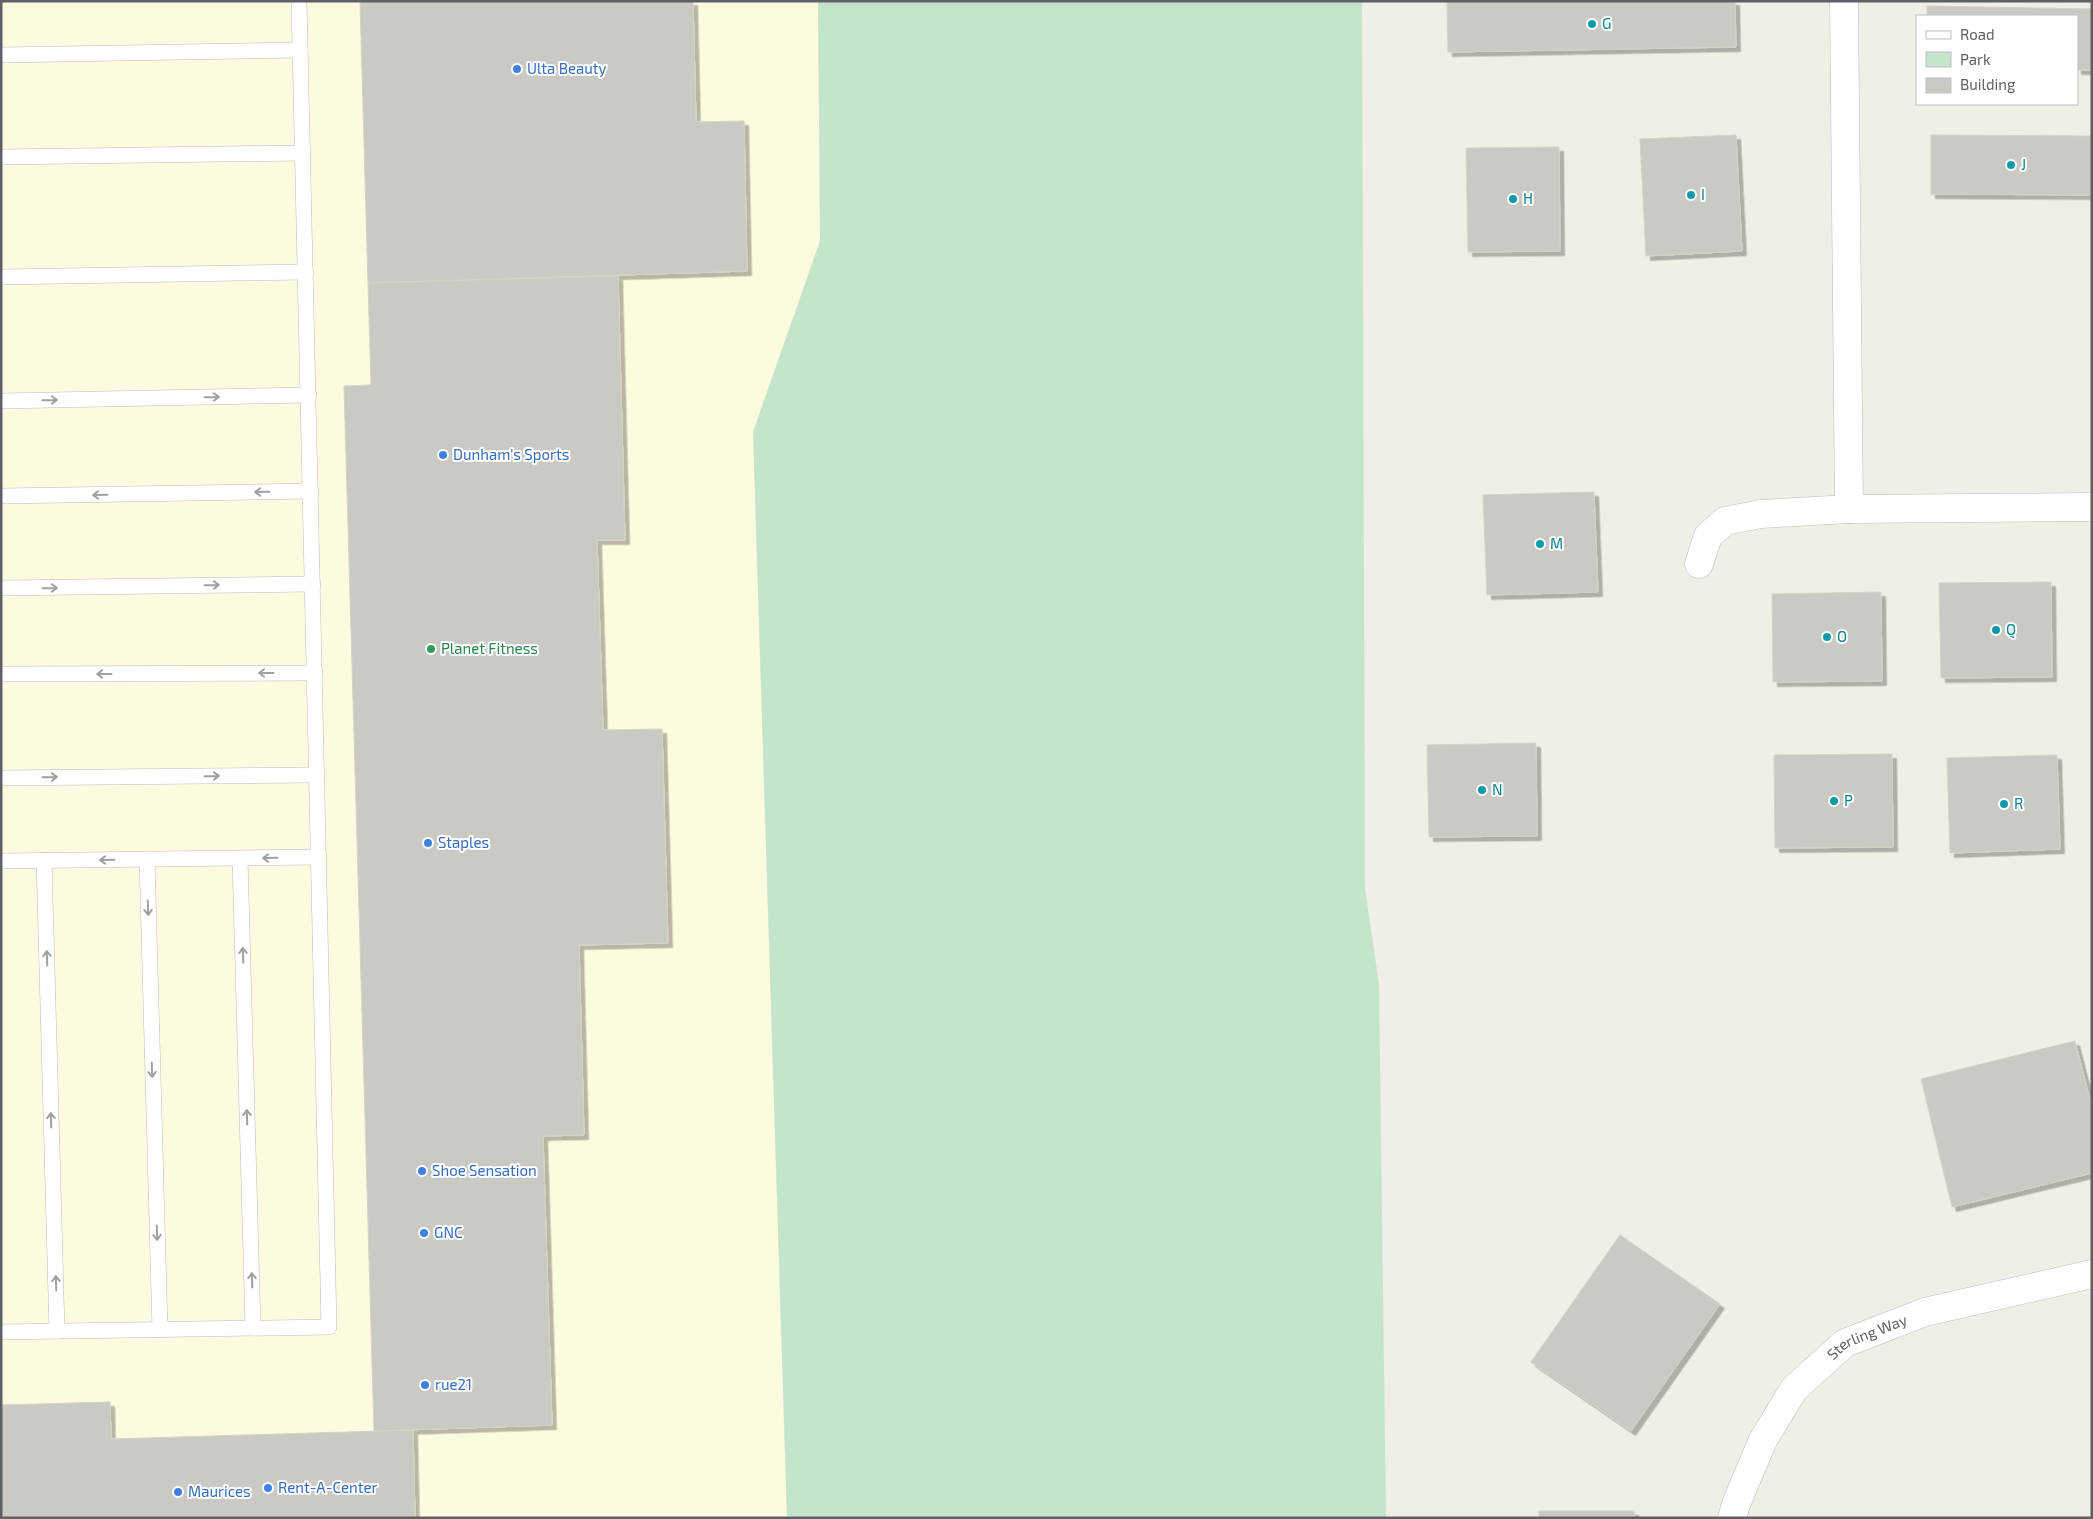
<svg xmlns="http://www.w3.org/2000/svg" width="2093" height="1519" font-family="'Exo 2',sans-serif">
<defs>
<filter id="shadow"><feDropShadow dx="4.5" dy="4.5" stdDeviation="0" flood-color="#0004"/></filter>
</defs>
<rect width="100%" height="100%" fill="#efefe6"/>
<polygon fill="#fcfadf" points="1,1 818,1 820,241 753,432 787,1518 1,1518"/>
<polygon fill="#c5e5cb" points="818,1 1362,1 1365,888 1379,984 1386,1518 787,1518 753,432 820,241"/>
<g fill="#cbc9c3" stroke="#d3d2c5" filter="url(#shadow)">
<polygon points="360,1 693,1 696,122 744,121 747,271 368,283"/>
<polygon points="1447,1 1735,1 1736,47 1448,52"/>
<polygon points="1927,6 2092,9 2092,70 2077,70 2077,16 1927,16"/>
<polygon points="1736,135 1742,251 1646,256 1640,139"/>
<polygon points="1931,135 2092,136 2092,195 1931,194"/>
<polygon points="1559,147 1560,251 1468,252 1466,148"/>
<polygon points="618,276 625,540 597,540 603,730 662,729 668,943 579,945 584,1135 543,1136 552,1425 374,1431 344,386 371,385 368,283"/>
<polygon points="1594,492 1598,592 1487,595 1483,495"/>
<polygon points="2051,582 2052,677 1941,678 1939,583"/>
<polygon points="1881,592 1882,681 1773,682 1772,594"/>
<polygon points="1536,743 1537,836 1429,837 1427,745"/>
<polygon points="1892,754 1893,847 1775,848 1774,755"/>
<polygon points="2057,755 2060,849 1950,853 1947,758"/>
<polygon points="2075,1041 2092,1108 2092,1173 1952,1207 1921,1079"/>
<polygon points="1620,1235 1720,1304 1631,1431 1531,1362"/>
<polygon points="110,1402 111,1439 413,1430 415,1518 1,1518 1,1405"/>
<rect x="1539" y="1511" width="95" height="7"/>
</g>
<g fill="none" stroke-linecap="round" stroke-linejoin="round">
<g stroke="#bbbcc1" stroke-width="16">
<g id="lane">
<polyline points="1,55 300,50"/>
<polyline points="1,157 303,153"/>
<polyline points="1,277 306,272"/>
<polyline points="1,401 309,395"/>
<polyline points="1,496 311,491"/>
<polyline points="1,588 313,584"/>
<polyline points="1,674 315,673"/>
<polyline points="1,778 317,775"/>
<polyline points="147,859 160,1330"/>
<polyline points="240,859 253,1328"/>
<polyline points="44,860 57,1331"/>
<polyline points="1,861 319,857"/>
<polyline points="1,1332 329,1327 299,1"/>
</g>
</g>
<g stroke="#bbbcc1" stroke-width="29">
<g id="street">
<polyline points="1844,1 1849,509"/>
<polyline points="1699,564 1708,536 1725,521 1761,514 1849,509 2092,507"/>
<path id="s1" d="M1732,1518L1736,1504L1763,1440L1794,1389L1845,1343L1925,1312L2092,1274"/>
</g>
</g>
<use href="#lane" stroke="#fff" stroke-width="15"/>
<use href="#street" stroke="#fff" stroke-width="28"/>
</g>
<defs><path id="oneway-shaft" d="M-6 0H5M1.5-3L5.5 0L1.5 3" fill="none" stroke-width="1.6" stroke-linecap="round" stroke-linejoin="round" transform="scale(1.25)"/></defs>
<g stroke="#9ea0a3">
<use href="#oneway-shaft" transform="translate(212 397) rotate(-1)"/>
<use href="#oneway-shaft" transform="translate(50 400) rotate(-1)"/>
<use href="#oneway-shaft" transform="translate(262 492) rotate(179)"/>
<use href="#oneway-shaft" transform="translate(100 495) rotate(179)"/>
<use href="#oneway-shaft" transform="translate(212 585) rotate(-1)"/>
<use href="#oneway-shaft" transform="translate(50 588) rotate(-1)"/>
<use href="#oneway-shaft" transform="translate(266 673) rotate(180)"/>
<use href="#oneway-shaft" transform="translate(104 674) rotate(180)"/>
<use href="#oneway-shaft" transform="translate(212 776) rotate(-1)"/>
<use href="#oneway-shaft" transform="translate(50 777) rotate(-1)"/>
<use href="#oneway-shaft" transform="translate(270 858) rotate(179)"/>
<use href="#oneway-shaft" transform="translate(107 860) rotate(179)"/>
<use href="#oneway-shaft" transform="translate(148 908) rotate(88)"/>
<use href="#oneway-shaft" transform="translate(243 955) rotate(-92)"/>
<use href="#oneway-shaft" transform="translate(47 958) rotate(-92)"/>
<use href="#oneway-shaft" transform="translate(152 1070) rotate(88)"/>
<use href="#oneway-shaft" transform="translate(247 1117) rotate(-92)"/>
<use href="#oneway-shaft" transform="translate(51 1120) rotate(-92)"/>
<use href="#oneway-shaft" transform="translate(157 1233) rotate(88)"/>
<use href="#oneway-shaft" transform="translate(252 1280) rotate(-92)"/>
<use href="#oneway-shaft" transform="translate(56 1283) rotate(-92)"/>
</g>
<g fill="#0f9aa8" stroke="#fff" stroke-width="2">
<circle cx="1592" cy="24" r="5"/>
<circle cx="2011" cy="165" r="5"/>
<circle cx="1691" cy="195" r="5"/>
<circle cx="1513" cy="199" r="5"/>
<circle cx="1540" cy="544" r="5"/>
<circle cx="1996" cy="630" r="5"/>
<circle cx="1827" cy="637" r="5"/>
<circle cx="1482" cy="790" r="5"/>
<circle cx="1834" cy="801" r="5"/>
<circle cx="2004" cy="804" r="5"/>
</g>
<g fill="#3f7fe0" stroke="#fff" stroke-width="2">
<circle cx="517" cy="69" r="5"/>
<circle cx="443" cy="455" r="5"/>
<circle cx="428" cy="843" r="5"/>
<circle cx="422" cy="1171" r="5"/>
<circle cx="424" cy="1233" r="5"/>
<circle cx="425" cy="1385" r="5"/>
<circle cx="268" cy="1488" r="5"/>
<circle cx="178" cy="1492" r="5"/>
</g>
<circle fill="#2e9e5b" stroke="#fff" stroke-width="2" cx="431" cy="649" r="5"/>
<g text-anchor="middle" stroke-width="4" stroke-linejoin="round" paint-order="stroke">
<g font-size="15" fill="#0d838f" stroke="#fff" text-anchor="start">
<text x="1602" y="29">G</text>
<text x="2021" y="170">J</text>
<text x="1701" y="200">I</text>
<text x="1523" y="204">H</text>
<text x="1550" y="549">M</text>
<text x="2006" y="635">Q</text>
<text x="1837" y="642">O</text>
<text x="1492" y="795">N</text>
<text x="1844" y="806">P</text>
<text x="2014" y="809">R</text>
</g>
<g font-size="15" fill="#366cbe" stroke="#fff" text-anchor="start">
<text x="527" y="74">Ulta Beauty</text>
<text x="453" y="460">Dunham's Sports</text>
<text x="438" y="848">Staples</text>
<text x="432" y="1176">Shoe Sensation</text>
<text x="434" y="1238">GNC</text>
<text x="435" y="1390">rue21</text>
<text x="278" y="1493">Rent-A-Center</text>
<text x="188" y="1497">Maurices</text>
</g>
<g font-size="15" fill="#27864d" stroke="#fff" text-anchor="start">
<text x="441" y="654">Planet Fitness</text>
</g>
<g font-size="15" fill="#5e6065" stroke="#fff">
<text dy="5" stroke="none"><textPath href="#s1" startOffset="235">Sterling Way</textPath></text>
</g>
</g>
<rect width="2093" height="1519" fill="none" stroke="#5e6065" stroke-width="5"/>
<rect x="1916" y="15" width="162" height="90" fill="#ffffff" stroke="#bfbfc1"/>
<rect x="1926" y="31" width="25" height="8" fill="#ffffff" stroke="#bfbfc1"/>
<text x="1960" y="40" font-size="15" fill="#5e6065">Road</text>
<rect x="1926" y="52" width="25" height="15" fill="#c5e5cb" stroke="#bfbfc1"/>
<text x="1960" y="65" font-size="15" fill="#5e6065">Park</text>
<rect x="1926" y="78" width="25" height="15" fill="#cbc9c3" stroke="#bfbfc1"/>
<text x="1960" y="90" font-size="15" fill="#5e6065">Building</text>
</svg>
